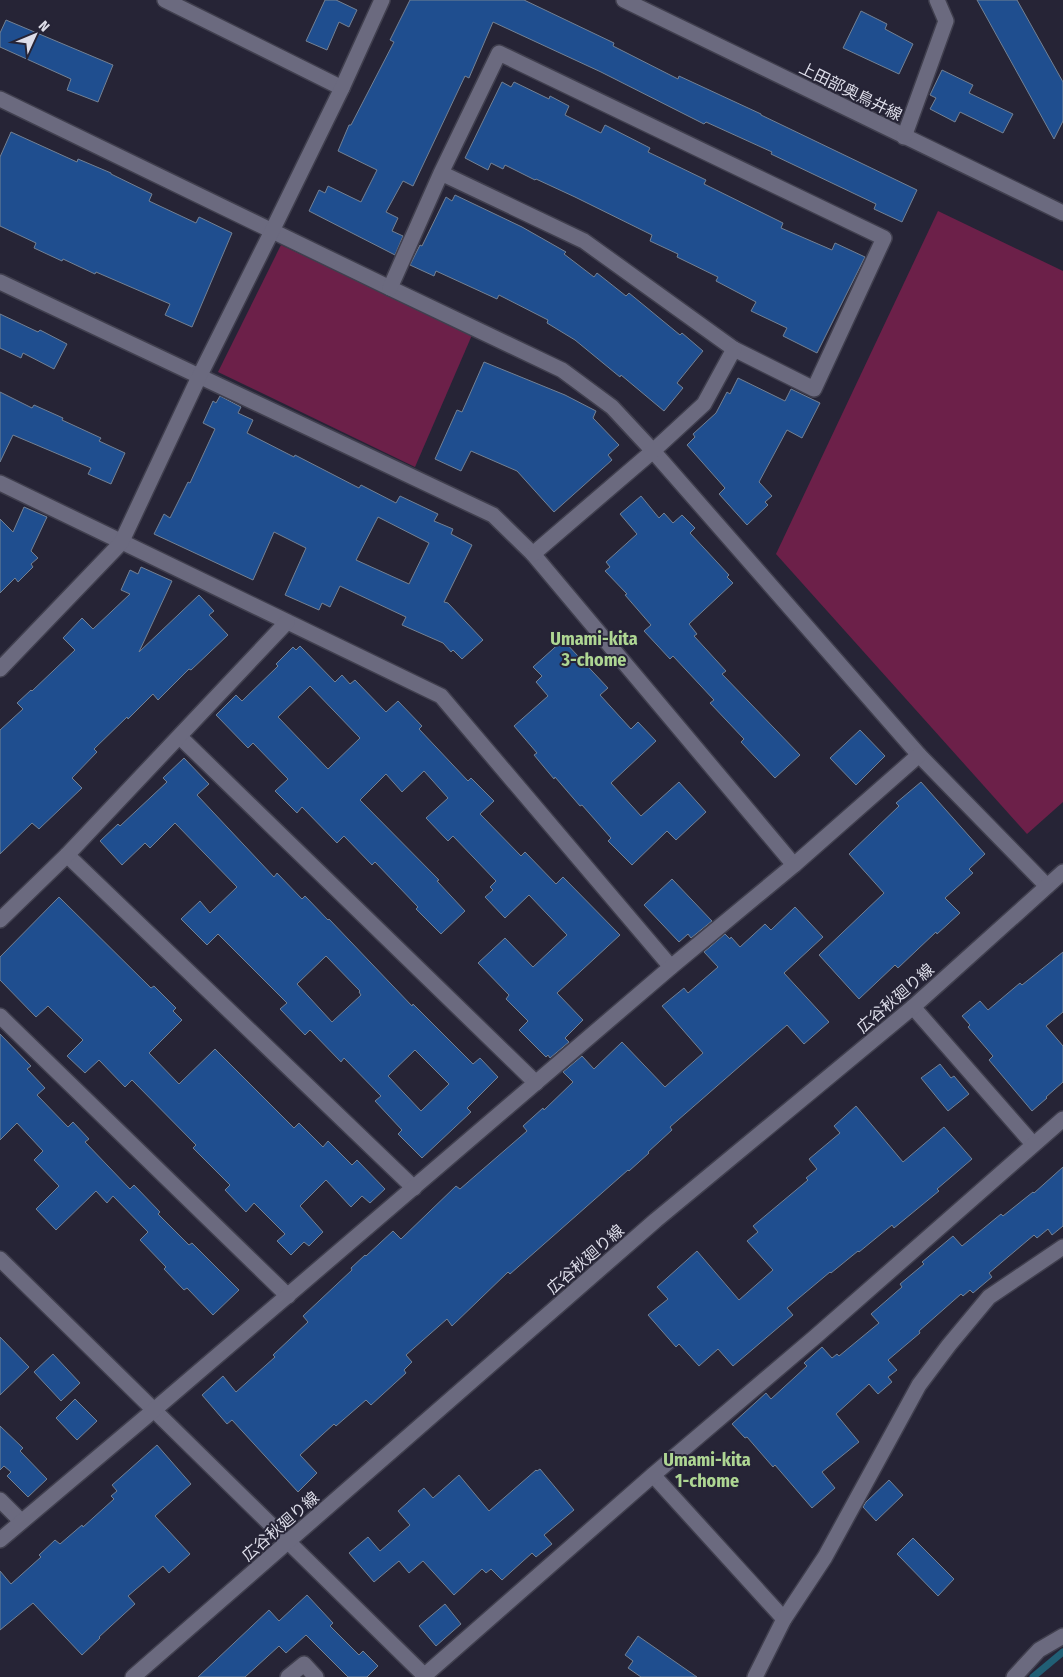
<svg xmlns="http://www.w3.org/2000/svg" width="1063" height="1677" font-family="'Fira Sans Condensed','Noto Sans JP',sans-serif">
<rect width="100%" height="100%" fill="#262436"/>
<g fill="#6c2049">
<polygon points="938,211 1063,271 1063,802 1027,834 776,554"/>
<polygon points="281,245 472,335 415,467 218,372"/>
</g>
<g fill="none" stroke-linecap="round" stroke-linejoin="round">
<polyline stroke="#215f75" stroke-width="7" points="1033,1677 1063,1652"/>
</g>
<g fill="#1f4e8f" stroke="#738194" fill-rule="evenodd">
<polygon points="325,0 336,0 357,10 349,27 339,22 327,50 306,41"/>
<polygon points="410,0 524,0 614,43 613,46 678,79 679,76 761,114 761,115 917,190 902,222 874,209 876,204 771,154 772,152 706,122 704,124 601,72 493,22 469,78 465,76 413,186 403,181 386,212 398,218 392,231 403,236 395,255 309,211 319,190 325,193 328,186 361,202 377,170 338,151 349,125 351,125 394,42 390,40"/>
<polygon points="977,0 1017,0 1063,82 1063,121 1054,139"/>
<polygon points="861,11 887,24 885,29 913,44 899,74 843,48"/>
<polygon points="6,20 113,65 98,102 67,90 71,79 0,47 0,33"/>
<polygon points="942,70 973,85 969,93 1013,114 1003,133 960,112 955,122 930,109 936,98 930,95"/>
<polygon points="502,82 511,87 514,82 549,99 550,96 569,106 565,115 601,133 605,125 650,148 648,152 706,180 704,184 783,223 781,228 832,250 835,243 865,257 817,353 783,336 787,328 751,311 756,302 716,281 718,277 677,257 678,254 650,241 652,235 575,197 536,179 535,180 505,165 503,169 491,163 488,170 465,158"/>
<polygon points="11,132 77,162 78,159 111,173 111,174 152,194 149,201 196,223 199,217 232,233 192,327 165,315 170,304 96,272 95,274 63,259 62,261 34,248 36,243 0,226 0,157"/>
<polygon points="455,195 522,227 566,252 564,254 594,277 597,273 626,296 629,293 680,335 682,333 703,351 677,383 683,388 664,411 621,375 620,377 575,340 547,323 548,320 499,295 497,299 436,271 434,276 410,265 420,245 422,246 446,197 452,201"/>
<polygon points="0,314 38,332 40,330 67,344 54,369 23,353 21,358 0,348"/>
<polygon points="484,362 565,395 596,411 593,418 619,445 608,455 612,460 554,512 517,471 471,451 461,471 435,459 457,410 462,412"/>
<polygon points="738,378 785,401 791,389 820,403 802,438 787,430 759,482 772,496 765,502 768,505 747,525 719,494 725,488 687,445 695,437 693,434 716,413 727,392 730,394"/>
<polygon points="0,392 32,408 34,405 63,418 62,420 101,438 99,441 125,453 111,484 88,474 91,468 13,435 0,462"/>
<path d="M220,396L241,407L238,413L253,420L247,433L294,457L295,455L359,488L361,485L396,503L400,496L438,514L434,521L453,529L451,534L472,545L444,602L448,603L483,640L462,659L453,650L451,652L443,643L402,625L406,617L340,586L330,607L322,603L319,610L285,595L306,548L274,532L253,580L154,534L164,514L170,518L188,482L190,483L215,429L203,423L213,401L216,403ZM378,517L429,543L409,584L356,560Z"/>
<polygon points="641,496 659,518 664,513 673,523 682,515 695,528 690,533 729,575 727,577 733,583 689,624 697,634 694,636 726,671 722,674 800,755 775,778 741,742 744,739 710,703 714,700 673,656 670,659 644,631 651,625 625,595 627,594 605,571 610,567 606,562 637,534 620,514"/>
<polygon points="24,507 47,517 31,551 38,558 31,564 33,567 18,582 15,578 0,593 0,519 13,532"/>
<polygon points="141,567 172,581 139,652 199,595 214,611 209,615 228,635 191,670 189,669 158,700 153,694 128,719 127,717 94,749 97,752 72,778 82,788 39,829 32,823 0,854 0,730 23,709 17,703 31,690 32,691 75,650 63,638 82,618 93,629 130,594 121,590 130,570 138,574"/>
<polygon points="563,640 608,688 600,695 631,729 638,722 656,741 611,783 641,816 679,782 706,812 676,840 667,831 632,865 608,841 611,838 582,805 580,806 555,777 554,779 534,755 537,753 514,726 548,696 536,682 542,676 533,667"/>
<path d="M300,646L335,682L342,675L350,684L355,680L386,712L398,701L422,726L419,729L468,781L471,778L494,801L480,814L521,856L525,852L556,884L563,877L620,935L557,993L583,1020L565,1038L569,1042L550,1058L548,1055L546,1057L519,1030L528,1021L506,999L509,995L478,963L505,938L533,967L567,935L529,895L505,918L485,897L493,890L490,887L496,881L453,836L448,841L426,818L448,798L424,771L402,792L386,774L360,800L439,880L437,881L465,911L441,934L416,909L418,907L375,862L372,865L344,836L337,843L302,807L297,813L275,791L288,779L253,743L248,748L216,715L236,695L242,701L278,666L276,664L293,647L296,650ZM310,686L360,738L328,769L278,717Z"/>
<polygon points="860,730 885,756 856,785 830,758"/>
<path d="M184,758L209,784L197,795L274,877L277,873L302,899L305,896L328,920L329,919L412,1006L413,1004L473,1064L480,1058L498,1077L467,1108L471,1112L422,1158L398,1134L402,1130L375,1101L381,1096L344,1058L341,1062L310,1030L305,1035L280,1009L287,1003L218,934L207,945L181,919L200,901L210,913L237,887L175,823L150,848L145,843L122,865L100,841L118,824L120,826L167,782L163,778ZM326,956L360,991L359,992L361,995L332,1022L297,984ZM415,1050L449,1084L421,1111L388,1076Z"/>
<polygon points="921,782 985,854 969,869 973,873 945,898 960,913 937,934 936,932 898,968 895,965 859,999 819,955 884,893 849,854 899,806 896,803"/>
<polygon points="672,879 712,921 691,938 688,934 679,942 644,905"/>
<polygon points="59,897 151,988 154,986 176,1008 173,1011 182,1020 149,1053 179,1084 215,1049 294,1128 299,1123 323,1147 328,1141 352,1165 357,1160 385,1189 370,1203 362,1196 351,1207 326,1180 300,1206 323,1232 309,1246 304,1242 291,1255 277,1241 285,1234 254,1203 246,1212 225,1190 230,1185 193,1148 196,1145 132,1080 125,1087 99,1060 85,1073 67,1056 83,1040 48,1006 36,1017 0,980 0,957"/>
<polygon points="795,907 823,937 784,973 829,1022 804,1044 787,1025 670,1127 672,1130 648,1152 649,1153 629,1171 628,1170 510,1274 508,1272 452,1326 447,1319 406,1355 412,1362 404,1370 406,1373 371,1405 366,1400 336,1426 334,1424 300,1455 317,1473 298,1492 232,1420 227,1424 202,1395 223,1376 236,1392 275,1357 273,1355 308,1322 303,1316 352,1270 351,1268 365,1255 366,1256 393,1231 401,1239 456,1186 460,1189 527,1131 523,1126 543,1108 544,1110 573,1082 563,1072 582,1056 594,1069 622,1042 665,1087 703,1053 662,1006 684,988 688,993 718,967 704,952 725,934 730,939 731,937 740,947 765,924 771,930"/>
<polygon points="1063,952 1063,1012 1046,1026 1063,1046 1063,1082 1046,1097 1047,1098 1032,1111 989,1060 993,1056 968,1027 970,1025 962,1016 980,1001 988,1010 1020,983 1022,985"/>
<polygon points="0,1034 31,1066 27,1069 45,1088 37,1095 68,1127 73,1122 89,1139 85,1142 130,1189 134,1185 160,1212 158,1214 189,1245 192,1243 239,1290 213,1315 187,1288 184,1290 164,1269 166,1267 140,1240 148,1232 113,1196 107,1203 96,1191 56,1230 36,1209 59,1186 34,1160 43,1151 17,1123 0,1140"/>
<polygon points="940,1064 951,1078 954,1076 969,1094 948,1111 921,1078"/>
<polygon points="856,1106 903,1162 944,1127 972,1159 937,1189 939,1191 894,1228 892,1225 859,1252 858,1251 831,1273 830,1272 787,1308 793,1315 733,1366 718,1349 699,1366 679,1344 676,1347 648,1315 668,1299 657,1287 697,1251 739,1300 773,1270 747,1241 758,1232 753,1226 808,1180 806,1178 817,1169 809,1159 840,1133 834,1126"/>
<polygon points="1063,1167 1063,1226 1052,1235 1048,1229 1037,1238 1034,1235 989,1273 992,1277 973,1293 970,1290 963,1296 961,1294 919,1331 920,1333 888,1360 897,1370 888,1377 892,1382 878,1394 869,1384 836,1414 859,1442 822,1472 835,1488 812,1508 775,1465 773,1467 747,1437 745,1438 732,1424 766,1393 771,1399 807,1366 804,1363 822,1347 832,1358 837,1354 839,1356 879,1323 871,1314 902,1287 900,1284 924,1264 922,1262 953,1236 962,1246 1001,1214 1003,1216 1033,1192 1034,1193"/>
<polygon points="0,1337 29,1367 0,1395"/>
<polygon points="53,1354 80,1383 61,1401 34,1372"/>
<polygon points="75,1399 97,1421 77,1440 56,1418"/>
<polygon points="0,1426 23,1448 20,1451 47,1479 28,1497 7,1476 11,1472 4,1466 0,1470"/>
<polygon points="157,1445 191,1484 155,1516 190,1554 169,1573 163,1566 128,1596 135,1604 99,1637 100,1638 82,1655 33,1603 0,1630 0,1571 11,1584 41,1557 39,1555 55,1540 60,1544 82,1525 83,1527 114,1499 111,1496 117,1491 112,1485"/>
<polygon points="540,1469 574,1510 544,1535 552,1544 536,1557 532,1553 502,1580 491,1569 486,1573 482,1569 454,1595 423,1561 409,1573 399,1561 374,1582 349,1553 368,1537 380,1551 410,1525 398,1511 424,1488 433,1498 459,1475 489,1511 536,1470 537,1471"/>
<polygon points="889,1480 903,1495 876,1521 863,1507 866,1502"/>
<polygon points="913,1538 954,1579 938,1596 897,1554"/>
<polygon points="307,1595 333,1623 330,1626 359,1655 363,1651 378,1666 367,1677 348,1677 306,1635 286,1653 279,1646 245,1677 198,1677 269,1610 279,1621"/>
<polygon points="445,1604 461,1624 436,1646 419,1626"/>
<polygon points="638,1636 697,1677 641,1677 628,1668 633,1661 625,1655"/>
</g>
<g fill="none" stroke-linecap="round" stroke-linejoin="round">
<g stroke="#403f4e" stroke-width="18">
<g id="minor">
<polyline points="165,0 342,88"/>
<polyline points="624,0 1063,213"/>
<polyline points="0,99 390,288 562,370 612,407 653,451 919,755 1047,886"/>
<polyline points="904,137 946,21 937,0"/>
<polyline points="0,282 493,515 533,554 794,865"/>
<polyline points="390,288 441,173 499,53 884,238 814,389 734,349 584,241 441,173"/>
<polyline points="0,483 441,696 671,967"/>
<polyline points="533,554 653,451 704,404 734,349"/>
<polyline points="0,669 121,543 199,377 272,231 342,88 382,0"/>
<polyline points="180,737 536,1083"/>
<polyline points="67,855 414,1188"/>
<polyline points="0,920 67,855 287,622"/>
<polyline points="913,1007 1033,1144"/>
<polyline points="0,1016 288,1296"/>
<polyline points="0,1259 426,1677"/>
<polyline points="653,1475 784,1619"/>
<polyline points="0,1500 21,1521"/>
<polyline points="0,1540 154,1410 671,967 794,865 919,755"/>
<polyline points="424,1676 653,1475 815,1337 1063,1119"/>
<polyline points="133,1677 656,1220 913,1007 1063,872"/>
<polyline points="288,1677 304,1664 316,1677"/>
<polyline points="755,1677 784,1619 825,1557 919,1385 949,1345 989,1297 1063,1247"/>
<polyline points="1014,1677 1039,1650 1063,1636"/>
</g>
</g>
<use href="#minor" stroke="#6b6a7f" stroke-width="15"/>
</g>
<g text-anchor="middle" stroke-width="4" stroke-linejoin="round" paint-order="stroke">
<g font-size="16" fill="#dddde9" stroke="#262436">
<text transform="translate(851 91) rotate(26)" y="6">上田部奥鳥井線</text>
<text transform="translate(895 998) rotate(-41)" y="6">広谷秋廻り線</text>
<text transform="translate(585 1259) rotate(-41)" y="6">広谷秋廻り線</text>
<text transform="translate(280 1526) rotate(-41)" y="6">広谷秋廻り線</text>
</g>
<g font-size="18" font-weight="bold" fill="#aed693" stroke="#262436">
<text x="594" y="645">Umami-kita<tspan x="594" dy="21">3-chome</tspan></text>
<text x="707" y="1466">Umami-kita<tspan x="707" dy="21">1-chome</tspan></text>
</g>
</g>
<g transform="translate(35 35) rotate(46)" stroke="#262436" stroke-width="4" paint-order="stroke">
<path d="M0-4L9 19L0 12L-9 19Z" fill="#dddde9"/>
<text y="-8" font-size="14" font-weight="bold" text-anchor="middle" fill="#dddde9">N</text>
</g>
</svg>
